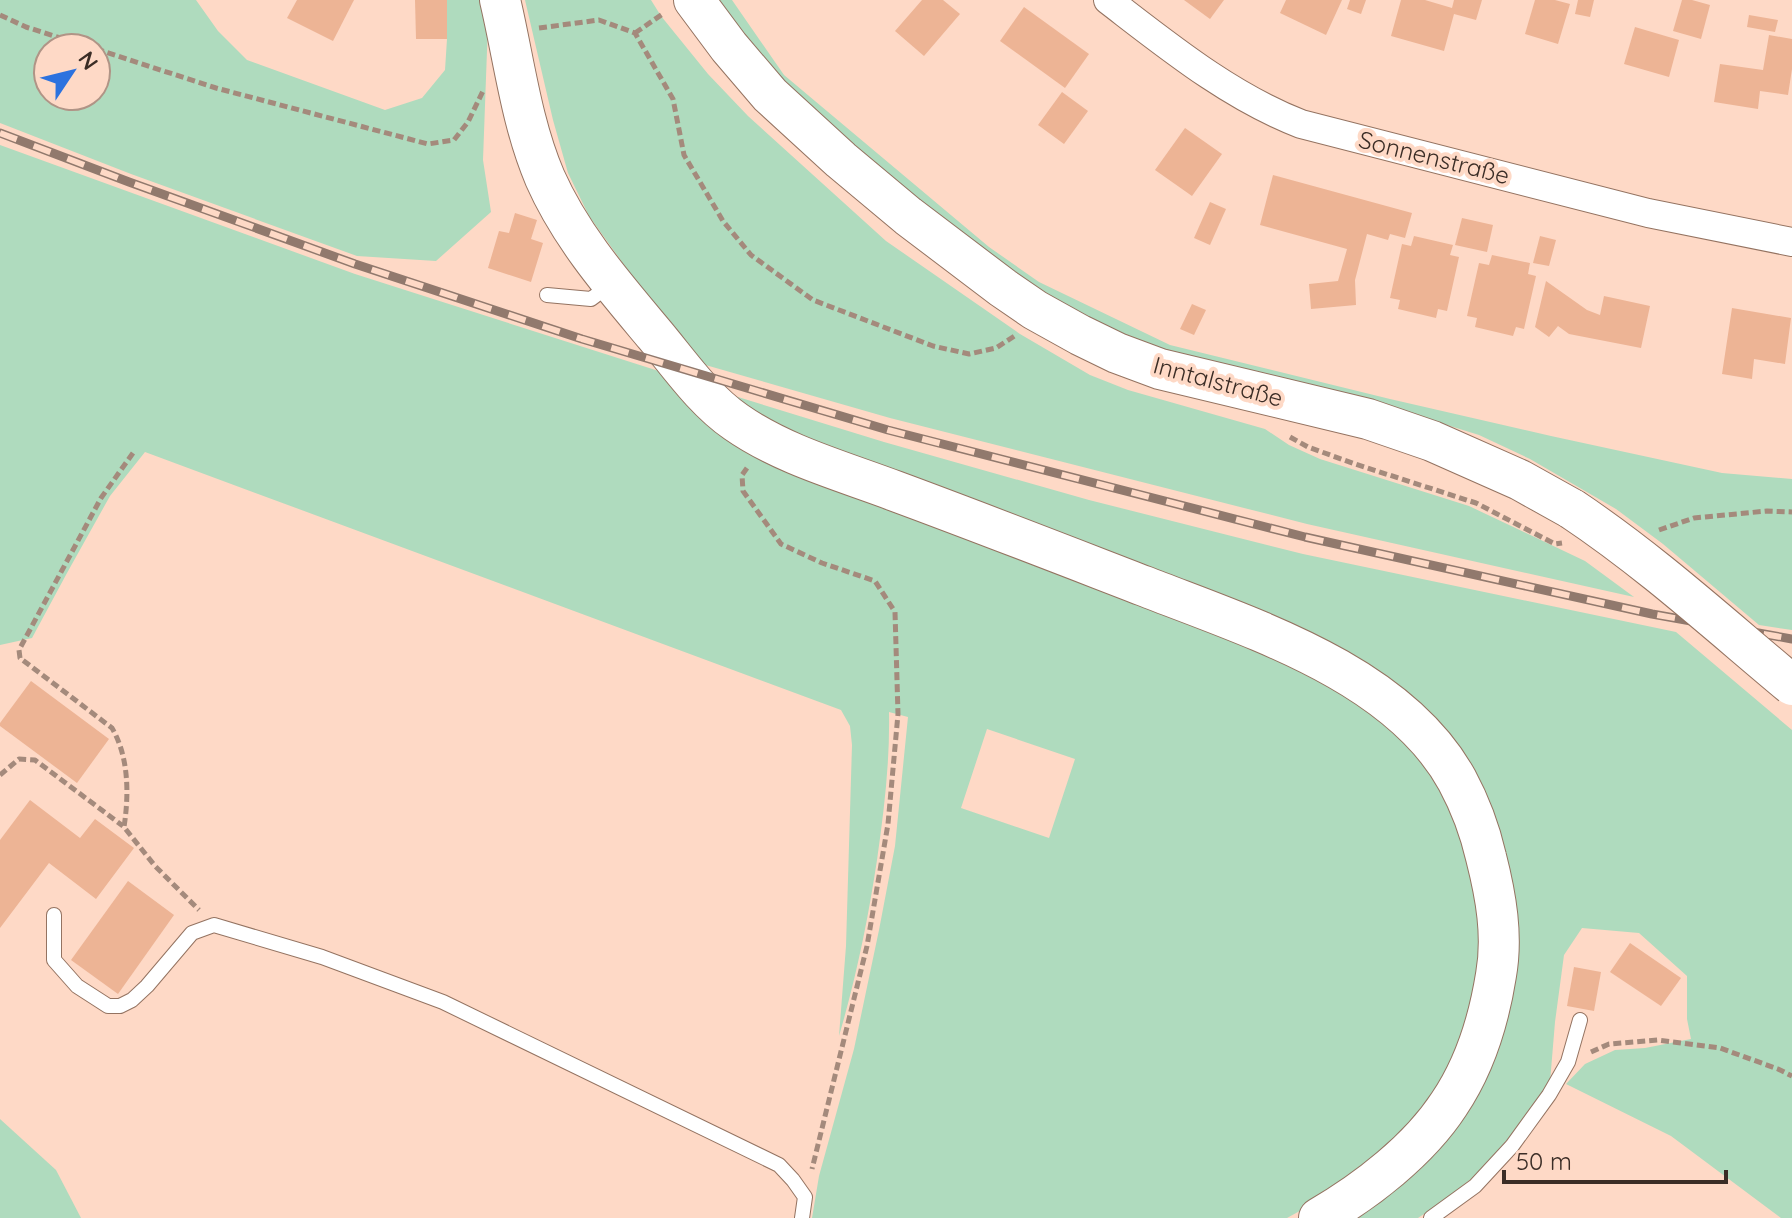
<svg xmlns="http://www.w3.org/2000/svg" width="1792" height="1218" font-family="Quicksand,sans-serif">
<rect width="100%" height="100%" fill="#fed9c6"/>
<g fill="#afdbbe" fill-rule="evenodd">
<path d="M0,0H196L218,31L247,60L385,110L422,98L445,70L447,39V0H482L488,23L483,160L491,212L436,261L357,256L131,174L0,123ZM48,48H96V96H48Z"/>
<polygon points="525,0 651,0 661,16 708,74 748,116 886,241 1020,334 1090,375 1128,390 1265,429 1289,445 1320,459 1469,506 1585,561 1634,597 1307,524 890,418 695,362 651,310 632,276 589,216 568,173 553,120"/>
<polygon points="714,0 732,0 784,75 989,247 1039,282 1170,345 1390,399 1551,436 1722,473 1792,479 1792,630 1759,625 1663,544 1616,509 1530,459 1479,435 1389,407 1165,354 1041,295 919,204 781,84"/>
<path d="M0,145L355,274L668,374L1273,654L1331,684L1403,738L1434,779L1454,816L1478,893L1481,980L1451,1063L1423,1110L1375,1159L1307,1207L1287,1218H812L819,1176L854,1049L879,930L895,846L908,717L889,712C890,762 884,811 877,860C868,920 856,978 839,1036L846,946L852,745L850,726L841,710L145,452L110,496L67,573L32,638L0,645ZM987,729L1075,759L1049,838L961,808Z"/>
<polygon points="725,393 884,442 1089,500 1303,554 1676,632 1792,730 1792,1218 1781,1218 1671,1136 1566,1084 1585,1064 1615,1050 1645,1048 1691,1039 1687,1019 1687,976 1639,933 1582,928 1564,955 1555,1022 1550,1082 1521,1122 1486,1167 1442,1202 1418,1218 1344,1218 1503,1013 1446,737 796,438"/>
<polygon points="0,1119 56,1170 81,1218 0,1218"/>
</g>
<g fill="#edb495">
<polygon points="297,0 354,0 333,41 287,18"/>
<polygon points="415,0 447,0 447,39 416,39"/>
<polygon points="922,0 943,0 960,14 924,56 895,31"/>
<polygon points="1184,0 1224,0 1210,19"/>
<polygon points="1286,0 1342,0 1326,35 1280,13"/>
<polygon points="1350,0 1366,0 1361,14 1347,9"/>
<polygon points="1401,0 1425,0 1452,8 1454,0 1482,0 1476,20 1454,14 1444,51 1391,36"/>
<polygon points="1535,0 1555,0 1570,4 1558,44 1525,34"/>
<polygon points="1578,0 1594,0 1590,17 1575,14"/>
<polygon points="1682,0 1692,0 1710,5 1701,39 1673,31"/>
<polygon points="1024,7 1089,54 1065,88 1000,41"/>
<polygon points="1749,15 1778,20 1775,32 1747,27"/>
<polygon points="1635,27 1679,40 1669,77 1624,64"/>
<polygon points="1769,35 1792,39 1792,69 1788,95 1760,91 1758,109 1714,102 1720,64 1763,70"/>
<polygon points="1062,92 1088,111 1064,144 1038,125"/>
<polygon points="1185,128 1222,154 1192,196 1155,170"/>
<polygon points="1273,175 1412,213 1405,238 1390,234 1388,240 1367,234 1355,280 1356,305 1311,309 1309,284 1338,281 1347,249 1260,225"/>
<polygon points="1210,202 1226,209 1210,245 1194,238"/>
<polygon points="515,213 537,220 531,239 543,243 531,282 488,268 499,231 509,233"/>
<polygon points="1462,218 1493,225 1487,252 1455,245"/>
<polygon points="1414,236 1453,245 1450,255 1459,257 1447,311 1438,309 1436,318 1398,309 1400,300 1390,298 1402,244 1411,246"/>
<polygon points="1540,236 1556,240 1549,266 1533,263"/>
<polygon points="1492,255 1530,263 1528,274 1536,276 1524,329 1516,327 1513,336 1475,327 1477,318 1467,316 1479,263 1489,265"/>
<polygon points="1546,281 1587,310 1600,315 1604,296 1650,306 1641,348 1569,334 1558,326 1549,337 1535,327"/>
<polygon points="1192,304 1206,310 1194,335 1180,329"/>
<polygon points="1732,308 1791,318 1785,364 1754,359 1752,379 1722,374"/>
<polygon points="31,681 109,739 77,783 0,726 0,723"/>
<polygon points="30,800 80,838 95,819 134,848 96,899 49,863 0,928 0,840"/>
<polygon points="128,881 174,915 118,994 71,960"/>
<polygon points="1630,943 1681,978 1661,1006 1610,972"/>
<polygon points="1574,967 1601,972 1594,1011 1567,1006"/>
</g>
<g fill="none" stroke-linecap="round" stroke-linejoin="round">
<g stroke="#947361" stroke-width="16">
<g id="lane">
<polyline points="547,295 591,299 611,284"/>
<polyline points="54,915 54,960 77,986 108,1006 120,1006 132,1000 147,986 192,933 214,925 322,957 443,1002 779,1165 793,1180 805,1197 802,1218"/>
<polyline points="1431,1218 1475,1186 1512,1146 1549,1095 1568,1062 1580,1020"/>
</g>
</g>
<g stroke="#947361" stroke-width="30">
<path id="street" d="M1108,0C1168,46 1229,96 1301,124L1648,213L1792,242"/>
</g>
<g stroke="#947361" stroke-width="42">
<g id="secondary">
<path d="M500,0C514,59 521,122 545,178C571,237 614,286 655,335C680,365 704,400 736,422C783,455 842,471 895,491C979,522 1061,554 1144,586C1251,628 1398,673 1457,780C1470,804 1480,831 1486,857C1496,896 1503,936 1496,975C1489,1019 1474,1067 1449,1104C1419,1150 1366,1191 1319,1218"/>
<polyline points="694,0 729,47 770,95 841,160 908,216 1003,288 1035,310 1080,335 1117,353 1160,369 1368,419 1432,441 1520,480 1572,509"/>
</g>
</g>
<g stroke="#a48a7c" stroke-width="5" stroke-dasharray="8 4" stroke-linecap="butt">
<polyline points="0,15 26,27 92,48"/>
<polyline points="539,28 599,20 635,33 673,99 684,155 723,221 751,255 813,300 933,346 969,354 996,348 1016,335"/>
<polyline points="635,33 664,13"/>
<polyline points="96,49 216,88 428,144 454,140 468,122 483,91"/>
<polyline points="1290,437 1308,447 1355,464 1476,503 1555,544 1562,543"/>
<path d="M133,453L101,498L19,650L20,658L112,728C129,757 129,795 124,827L155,866L199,910"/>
<polyline points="747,468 742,475 743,491 781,544 822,563 875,581 895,612 898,714 888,824 867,946 812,1169"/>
<polyline points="1659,530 1694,518 1767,511 1792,512"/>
<polyline points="0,775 19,759 35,760 123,826"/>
<polyline points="1591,1052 1609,1044 1658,1040 1720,1048 1778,1069 1792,1076"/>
</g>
<use href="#lane" stroke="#fff" stroke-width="14"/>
<use href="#street" stroke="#fff" stroke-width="28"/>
<use href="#secondary" stroke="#fff" stroke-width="40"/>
<g stroke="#91796d" stroke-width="9">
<polyline id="rail" points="0,133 129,182 355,264 582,339 888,430 1305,537 1652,614 1792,639"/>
</g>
<use href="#rail" stroke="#fed9c6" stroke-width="6" stroke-dasharray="18" stroke-linecap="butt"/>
<g stroke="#947361" stroke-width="42" stroke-linecap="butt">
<path id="secondary-bridge" d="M1572,509C1650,561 1720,625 1792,685"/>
</g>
<use href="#secondary-bridge" stroke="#fff" stroke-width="40"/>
</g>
<g text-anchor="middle" stroke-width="8" stroke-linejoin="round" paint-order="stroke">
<g font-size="24" fill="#3b2d26" stroke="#fed9c6">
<text transform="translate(1434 158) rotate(14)" y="8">Sonnenstraße</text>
<text transform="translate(1218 382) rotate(15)" y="8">Inntalstraße</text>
</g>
</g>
<g transform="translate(72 72) rotate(55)"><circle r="38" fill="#fed9c6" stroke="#b09486" stroke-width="2"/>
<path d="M0-6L14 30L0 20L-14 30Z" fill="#2c72df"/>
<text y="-12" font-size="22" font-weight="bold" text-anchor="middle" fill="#3b2d26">N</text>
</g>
<path d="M1504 1170v12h222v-12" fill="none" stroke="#3b2d26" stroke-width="4"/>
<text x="1516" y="1170" font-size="24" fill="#3b2d26" stroke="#fed9c6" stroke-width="6" paint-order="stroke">50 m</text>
</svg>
